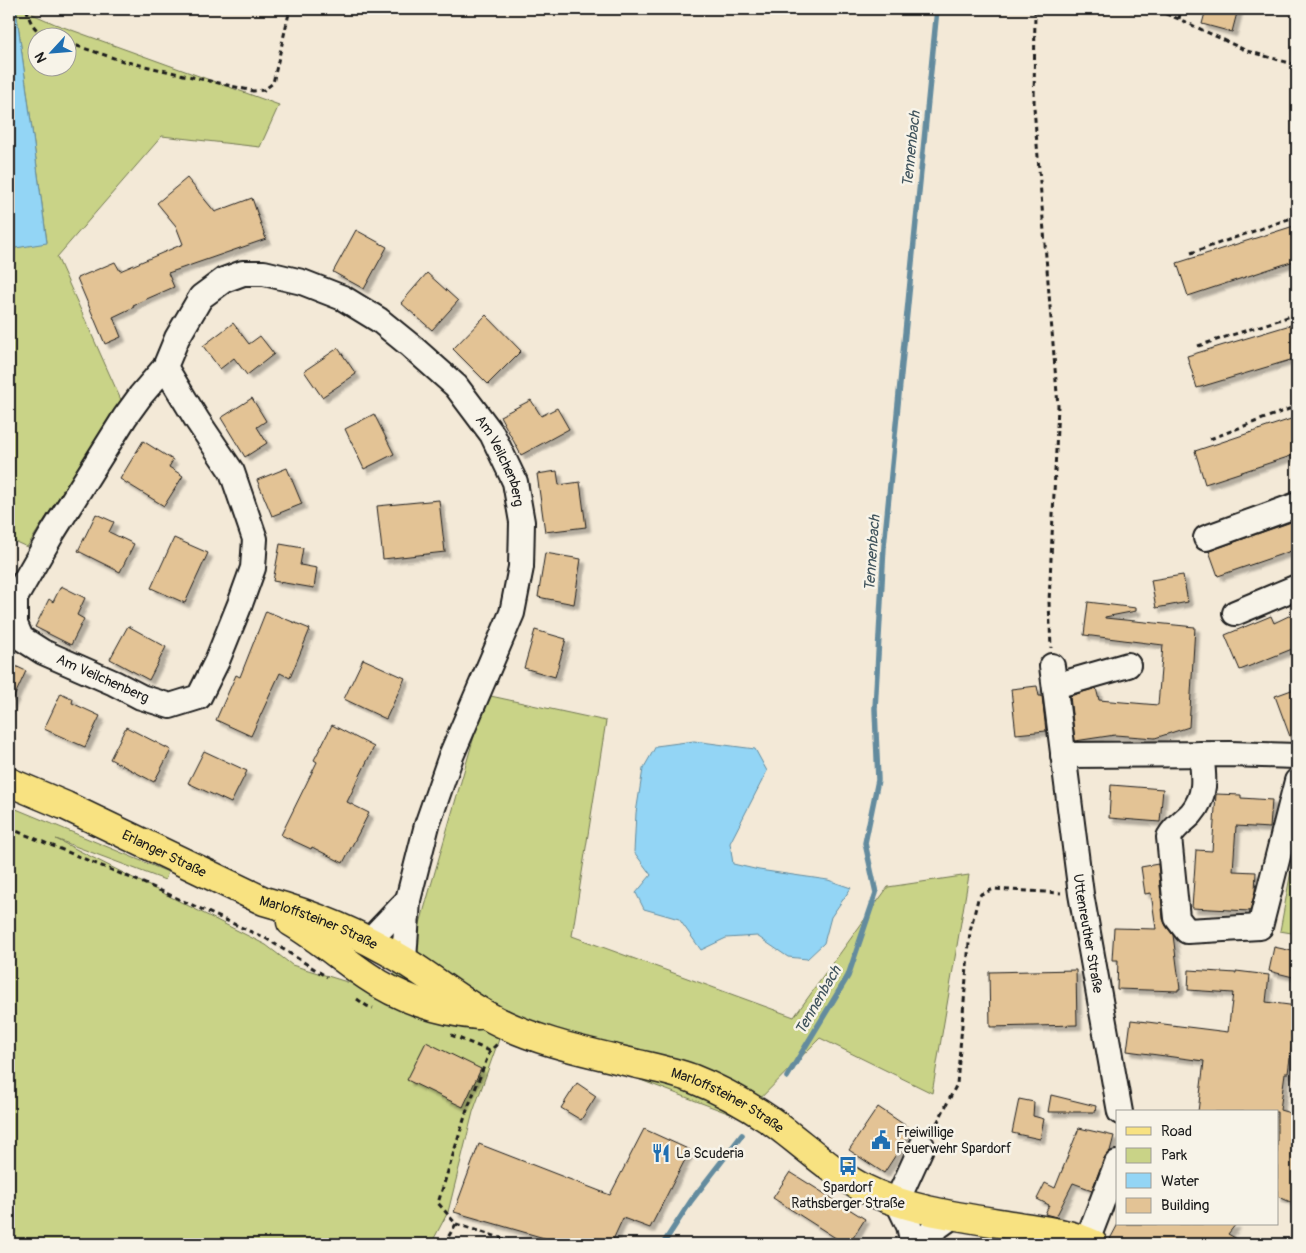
<svg xmlns="http://www.w3.org/2000/svg" width="1306" height="1253" font-family="Pangolin,sans-serif">
<defs>
<filter id="shadow"><feDropShadow dx="4.5" dy="4.5" stdDeviation="1" flood-color="#0004"/></filter>
</defs>
<rect width="100%" height="100%" fill="#f3e9d7"/>
<filter id="ink" filterUnits="userSpaceOnUse"><feTurbulence type="fractalNoise" baseFrequency=".02" numOctaves="2"/><feDisplacementMap in="SourceGraphic" scale="10" xChannelSelector="R" yChannelSelector="G"/><feConvolveMatrix kernelMatrix="1 2 1 2 8 2 1 2 1" color-interpolation-filters="sRGB"/></filter>
<g filter="url(#ink)">
<g fill="#c9d387" stroke="#727852" fill-rule="evenodd">
<path d="M16,9H21L55,24L279,105L260,147L162,136L57,257L121,400L27,547L9,539V249L47,242ZM38,38H68V68H38Z"/>
<polygon points="486,695 606,721 572,936 794,1017 888,887 969,875 932,1093 820,1038 741,1118 503,1028 473,1112 448,1212 431,1244 9,1244 9,806 168,872 165,880 56,839 266,945 292,965 399,998 390,978 400,969 406,972"/>
<polygon points="1297,838 1297,934 1280,931"/>
</g>
<g fill="#93d5f5" stroke="#638b9e">
<polygon points="9,9 16,9 47,243 9,249"/>
<polygon points="694,741 755,749 767,771 730,843 733,864 759,870 828,880 851,888 831,917 824,943 807,959 788,957 757,936 726,938 701,950 679,919 644,909 636,893 651,875 634,852 636,813 643,769 656,746"/>
</g>
<g fill="none" stroke-linecap="round" stroke-linejoin="round">
<g stroke="#638b9e" stroke-width="5.5">
<polyline points="787,1077 848,976 876,893 865,843 878,780 875,709 884,546 937,9"/>
<polyline points="663,1244 691,1201 742,1135"/>
</g>
</g>
<g fill="#e3c395" stroke="#1c1c1c" filter="url(#shadow)">
<polygon points="1206,9 1238,9 1232,32 1202,24"/>
<polygon points="187,178 215,212 252,198 266,239 168,273 174,287 133,305 134,307 113,317 121,337 105,344 77,278 115,262 120,271 183,244 176,226 157,203"/>
<polygon points="1297,225 1297,260 1188,296 1177,263"/>
<polygon points="356,230 387,247 364,289 333,272"/>
<polygon points="427,273 458,301 432,330 401,303"/>
<polygon points="486,315 521,351 488,384 453,349"/>
<polygon points="233,323 249,344 260,336 274,354 247,375 234,358 220,369 203,346"/>
<polygon points="1297,323 1297,358 1197,388 1187,356"/>
<polygon points="338,348 356,374 322,397 304,371"/>
<polygon points="252,398 266,421 257,427 267,443 245,457 221,418"/>
<polygon points="531,400 541,416 557,408 569,429 521,455 500,416"/>
<polygon points="374,414 394,454 364,469 345,429"/>
<polygon points="1297,417 1297,454 1205,484 1195,451"/>
<polygon points="143,441 173,460 169,467 183,476 164,506 120,479"/>
<polygon points="287,468 302,504 272,516 257,480"/>
<polygon points="557,471 559,485 580,482 586,527 545,532 537,474"/>
<polygon points="439,500 445,552 383,559 377,506"/>
<polygon points="96,514 114,522 109,532 134,544 120,572 78,551"/>
<polygon points="1297,520 1297,549 1218,576 1209,551"/>
<polygon points="174,538 208,553 185,603 151,588"/>
<polygon points="280,544 303,548 300,565 317,568 314,588 273,581"/>
<polygon points="545,553 581,559 574,604 538,597"/>
<polygon points="1183,575 1188,602 1156,608 1151,580"/>
<polygon points="61,586 85,598 77,615 84,619 71,645 35,627 49,599 53,602"/>
<polygon points="1088,602 1136,608 1136,611 1105,617 1105,618 1195,627 1189,727 1155,738 1115,735 1075,741 1070,696 1096,688 1099,700 1158,705 1163,645 1084,635"/>
<polygon points="266,611 310,629 290,678 280,673 251,736 216,720 236,675 240,677"/>
<polygon points="1297,612 1297,647 1240,670 1225,635 1271,616 1274,623"/>
<polygon points="128,626 166,647 149,680 110,659"/>
<polygon points="535,630 566,639 555,677 524,668"/>
<polygon points="363,659 405,678 386,719 344,699"/>
<polygon points="9,663 26,671 9,708"/>
<polygon points="1037,686 1039,696 1042,696 1046,731 1016,734 1011,689"/>
<polygon points="1297,688 1297,742 1292,742 1275,696"/>
<polygon points="61,693 73,699 72,703 100,716 85,747 44,729"/>
<polygon points="332,725 374,747 347,802 369,813 343,863 312,847 311,849 281,835 317,762 314,760"/>
<polygon points="126,727 171,750 154,782 110,759"/>
<polygon points="204,751 247,771 231,803 188,783"/>
<polygon points="1111,785 1163,789 1160,822 1109,818"/>
<polygon points="1216,794 1241,795 1241,798 1272,800 1270,828 1236,826 1233,871 1256,872 1255,891 1250,911 1192,908 1196,850 1212,851"/>
<polygon points="1158,864 1163,919 1166,926 1173,935 1180,989 1178,989 1178,991 1117,989 1118,960 1112,960 1114,928 1156,929 1151,893 1145,894 1141,867"/>
<polygon points="1274,947 1297,952 1297,978 1269,971"/>
<polygon points="1076,970 1077,1025 990,1027 989,972"/>
<polygon points="1189,970 1236,973 1236,971 1269,975 1266,1002 1297,1006 1288,1073 1285,1073 1280,1110 1297,1115 1297,1205 1277,1196 1277,1112 1198,1112 1204,1061 1127,1051 1131,1020 1228,1032 1233,993 1188,990"/>
<polygon points="426,1042 481,1069 463,1107 407,1080"/>
<polygon points="577,1083 596,1096 581,1120 561,1108"/>
<polygon points="1051,1095 1096,1106 1095,1112 1048,1112"/>
<polygon points="1019,1099 1034,1102 1033,1116 1044,1119 1040,1139 1012,1133"/>
<polygon points="878,1107 912,1130 884,1173 849,1150"/>
<polygon points="1079,1128 1114,1136 1110,1151 1104,1158 1092,1190 1073,1183 1056,1217 1045,1214 1049,1205 1037,1199 1045,1183 1055,1188"/>
<polygon points="644,1129 690,1150 650,1228 623,1218 611,1244 565,1244 454,1212 479,1144 610,1195"/>
<polygon points="790,1172 865,1219 849,1244 845,1244 773,1198"/>
<polygon points="1118,1224 1236,1224 1228,1234 1246,1244 1121,1244 1110,1239"/>
</g>
<g fill="none" stroke-linecap="round" stroke-linejoin="round">
<g stroke="#1c1c1c" stroke-width="28">
<g id="minor">
<path id="s1" d="M165,367L197,420L232,472L255,539L253,568L240,604L217,661L199,697L170,706L141,697L114,683L43,652L21,638L15,624V598L53,532L125,417L141,395L165,367L177,338L201,297L224,280L243,273H264L302,282L343,298L379,320L411,346L456,386L492,434L515,482L522,522L521,567L512,613L451,756L427,825L408,900L404,960"/>
<polyline points="1206,538 1297,505"/>
<polyline points="1235,613 1297,587"/>
<path id="s2" d="M1052,666L1081,894L1120,1112"/>
<polyline points="1055,686 1128,665"/>
<path d="M1201,754C1204,776 1207,796 1191,814C1182,823 1176,825 1169,837L1177,918L1187,931L1260,927L1297,781"/>
<polyline points="1063,755 1230,754 1297,756"/>
<polyline points="370,940 408,900"/>
<polyline points="1087,1241 1117,1163"/>
<polyline points="913,1244 909,1226 897,1201 922,1146"/>
<polyline points="920,1244 933,1230 954,1215"/>
</g>
</g>
<g stroke="#1c1c1c" stroke-width="31">
<g id="major">
<path id="s3" d="M9,782L66,806L264,901C312,914 360,934 403,960C431,977 457,999 486,1015C531,1041 587,1052 638,1064C655,1068 674,1072 691,1078C719,1089 746,1104 771,1121C802,1143 830,1171 863,1188C908,1211 969,1218 1018,1226C1043,1230 1070,1233 1093,1244"/>
<path d="M291,922C318,938 341,958 367,976C399,998 439,1012 478,1015"/>
</g>
</g>
<g stroke="#1c1c1c" stroke-width="3" stroke-dasharray="5 4" stroke-linecap="butt">
<path d="M27,9C29,24 37,33 51,38"/>
<polyline points="657,9 689,11 716,9"/>
<polyline points="1035,9 1034,107 1058,406 1049,602 1051,648"/>
<polyline points="1085,9 1161,12 1179,19 1247,51 1297,65"/>
<polyline points="1179,19 1181,9"/>
<polyline points="68,43 123,61 253,91 264,90 273,83 290,9"/>
<polyline points="1191,253 1297,216"/>
<polyline points="1198,346 1297,314"/>
<polyline points="1210,439 1297,406"/>
<polyline points="9,828 148,885 267,939 327,977"/>
<polyline points="357,999 367,1006 373,1008"/>
<polyline points="451,1035 490,1051"/>
<polyline points="933,1131 957,1084 970,931 978,899 981,894 994,889 1061,893"/>
<polyline points="456,1224 520,1244"/>
<polyline points="444,1244 456,1224 438,1203 467,1110 490,1051 497,1044"/>
</g>
<use href="#minor" stroke="#f7f3e8" stroke-width="24"/>
<use href="#major" stroke="#f8e281" stroke-width="28"/>
</g>
</g>
<defs>
<g id="civic-bare" transform="scale(1.5)"><path d="M-.6-6.5H3V-4.5H.6V-3L4-1V1h2V6H-6V1h2V-1L-.6-3ZM-1.2 2.5V6h2.4V2.5Z" fill="#1f6fb2" stroke="#f7f3e8" stroke-width="2.5" paint-order="stroke"/></g>
<g id="restaurant-bare" transform="scale(1.5)"><path d="M-5-6h1v4h1v-4h1v4h1v-4h1v5L-1.5 .5V6h-2V.5L-5-1ZM5-6V6H3V1.5H1.5Q1.5-4 5-6Z" fill="#1f6fb2" stroke="#f7f3e8" stroke-width="2.5" paint-order="stroke"/></g>
<g id="bus-bare" transform="scale(1.5)"><path d="M-5-6H5V4H4V6H2V4H-2V6H-4V4H-5ZM-3.5-4V0h7V-4ZM-3.5 1.2v1.5H-2V1.2ZM2 1.2v1.5H3.5V1.2Z" fill="#1f6fb2" stroke="#f7f3e8" stroke-width="2.5" paint-order="stroke"/></g>
</defs>
<g fill-rule="evenodd">
<use href="#civic-bare" x="881" y="1140"/>
<use href="#restaurant-bare" x="661" y="1153"/>
<use href="#bus-bare" x="848" y="1166"/>
</g>
<g text-anchor="middle" stroke-width="5" stroke-linejoin="round" paint-order="stroke">
<g font-size="14" fill="#1c1c1c" stroke="#f7f3e8">
<text dy="5" stroke="none"><textPath href="#s1" startOffset="1340">Am Veilchenberg</textPath></text>
<text transform="translate(103 678) rotate(24)" y="5">Am Veilchenberg</text>
<text dy="5" stroke="none"><textPath href="#s3" startOffset="171">Erlanger Straße</textPath></text>
<text dy="5" stroke="none"><textPath href="#s3" startOffset="340">Marloffsteiner Straße</textPath></text>
<text dy="5" stroke="none"><textPath href="#s2" startOffset="270">Uttenreuther Straße</textPath></text>
<text dy="5" stroke="none"><textPath href="#s3" startOffset="790">Marloffsteiner Straße</textPath></text>
</g>
<g font-size="14" fill="#1c1c1c" stroke="#f7f3e8" text-anchor="start">
<text x="896" y="1137">Freiwillige<tspan x="896" dy="16">Feuerwehr Spardorf</tspan></text>
<text x="676" y="1158">La Scuderia</text>
<text x="848" y="1192" text-anchor="middle">Spardorf<tspan x="848" dy="16">Rathsberger Straße</tspan></text>
</g>
<g font-size="15" font-style="italic" fill="#40545d" stroke="#f7f3e8">
<text transform="translate(911 149) rotate(-84)" y="5">Tennenbach</text>
<text transform="translate(872 553) rotate(-86)" y="5">Tennenbach</text>
<text transform="translate(818 1000) rotate(-60)" y="5">Tennenbach</text>
</g>
</g>
<rect width="1306" height="1253" fill="none" stroke="#f7f3e8" stroke-width="30"/>
<rect x="15" y="15" width="1276" height="1223" fill="none" stroke="#1c1c1c" stroke-width="2" filter="url(#ink)"/>
<rect x="1116" y="1110" width="162" height="115" fill="#f7f3e8" stroke="#9f9d96"/>
<rect x="1126" y="1127" width="25" height="8" fill="#f8e281" stroke="#9f9d96"/>
<text x="1161" y="1136" font-size="15" fill="#1c1c1c">Road</text>
<rect x="1126" y="1148" width="25" height="15" fill="#c9d387" stroke="#9f9d96"/>
<text x="1161" y="1160" font-size="15" fill="#1c1c1c">Park</text>
<rect x="1126" y="1173" width="25" height="15" fill="#93d5f5" stroke="#9f9d96"/>
<text x="1161" y="1186" font-size="15" fill="#1c1c1c">Water</text>
<rect x="1126" y="1198" width="25" height="15" fill="#e3c395" stroke="#9f9d96"/>
<text x="1161" y="1210" font-size="15" fill="#1c1c1c">Building</text>
<g transform="translate(52 52) rotate(244)"><circle r="24" fill="#f7f3e8" stroke="#9f9d96"/>
<path d="M0-4L9 19L0 12L-9 19Z" fill="#1f6fb2"/>
<text y="-8" font-size="14" font-weight="bold" text-anchor="middle" fill="#1c1c1c">N</text>
</g>
</svg>
